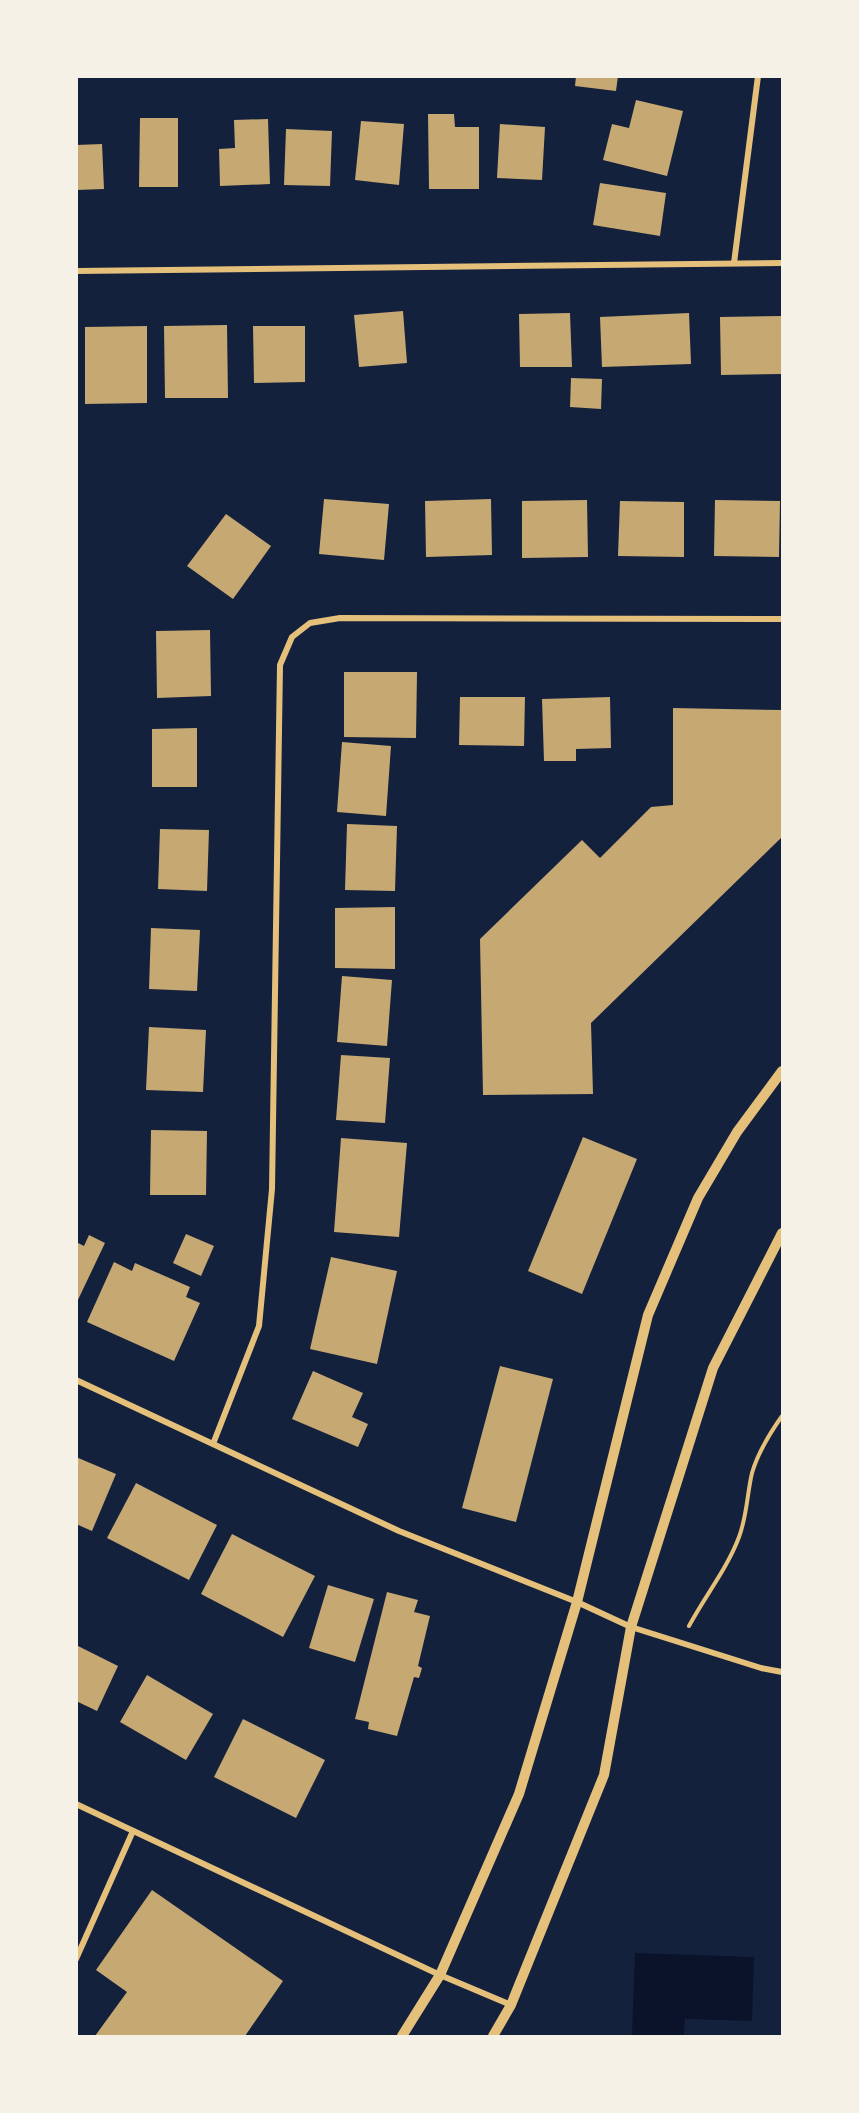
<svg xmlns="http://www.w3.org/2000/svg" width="859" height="2113" font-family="Manrope,sans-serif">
<rect width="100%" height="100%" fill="#14213d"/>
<polygon fill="#0b132b" points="635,1953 754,1957 752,2021 685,2019 684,2036 632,2036"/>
<g fill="#c6a872">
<polygon points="576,76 618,76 616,91 575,86"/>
<polygon points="636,100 683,111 667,176 603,160 612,124 629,128"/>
<polygon points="428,114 454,114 455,127 479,127 479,189 429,189"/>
<polygon points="140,118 178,118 178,187 139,187"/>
<polygon points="268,119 270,184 220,186 219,149 235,148 234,120"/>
<polygon points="361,121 404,124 399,185 355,180"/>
<polygon points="500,124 545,127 542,180 497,178"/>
<polygon points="286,129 332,131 330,186 284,185"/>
<polygon points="102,144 104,189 76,190 76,145"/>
<polygon points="600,183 666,193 660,236 593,225"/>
<polygon points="403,311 407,363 359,367 354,315"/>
<polygon points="570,313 572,367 520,367 519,314"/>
<polygon points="689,313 691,364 602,367 600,317"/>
<polygon points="782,316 782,374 721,375 720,317"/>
<polygon points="227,325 228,398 165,398 164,326"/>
<polygon points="147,326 147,403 85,404 85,327"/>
<polygon points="253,326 305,326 305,382 254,383"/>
<polygon points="571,378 602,379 601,409 570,407"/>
<polygon points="324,499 389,504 384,560 319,554"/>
<polygon points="491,499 492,555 426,557 425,501"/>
<polygon points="587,500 588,557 522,558 522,501"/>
<polygon points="715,500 780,501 779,557 714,556"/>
<polygon points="620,501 684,502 684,557 618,556"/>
<polygon points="226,514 271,546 233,599 187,566"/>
<polygon points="210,630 211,696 157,698 156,631"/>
<polygon points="344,672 417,672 416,738 344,737"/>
<polygon points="460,697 525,697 524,746 459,745"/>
<polygon points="610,697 611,748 576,749 576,761 544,761 542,699"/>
<polygon points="673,708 782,710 782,837 591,1023 593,1094 483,1095 480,939 582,840 600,858 651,807 673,805"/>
<polygon points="197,728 197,787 152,787 152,729"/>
<polygon points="342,742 391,746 386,816 337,812"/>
<polygon points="347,824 397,826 395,891 345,890"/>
<polygon points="160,829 209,830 207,891 158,889"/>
<polygon points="395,907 395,969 335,968 335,908"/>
<polygon points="151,928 200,930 197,991 149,989"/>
<polygon points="342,976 392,980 387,1046 337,1042"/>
<polygon points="149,1027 206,1030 203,1092 146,1090"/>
<polygon points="341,1055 390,1058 385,1123 336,1120"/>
<polygon points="151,1130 207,1131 206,1195 150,1195"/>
<polygon points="583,1137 637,1159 582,1294 528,1271"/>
<polygon points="341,1138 407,1143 399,1237 334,1232"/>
<polygon points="186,1234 214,1246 201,1276 173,1263"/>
<polygon points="89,1235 105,1243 76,1304 76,1242 84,1246"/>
<polygon points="331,1257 397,1271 377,1364 310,1349"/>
<polygon points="114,1262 132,1271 135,1263 190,1287 186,1297 200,1303 174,1361 87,1322"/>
<polygon points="500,1366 553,1379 516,1522 462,1508"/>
<polygon points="313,1371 363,1393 352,1417 368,1424 358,1447 292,1419"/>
<polygon points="76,1457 116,1474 92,1531 76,1524"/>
<polygon points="136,1483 217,1525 189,1580 107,1538"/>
<polygon points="232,1534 315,1576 283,1637 201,1594"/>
<polygon points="328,1585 374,1599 355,1662 309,1648"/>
<polygon points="387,1592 418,1600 414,1612 430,1616 418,1666 422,1668 419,1678 414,1677 397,1736 368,1729 369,1722 355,1719"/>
<polygon points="76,1645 118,1666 97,1711 76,1701"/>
<polygon points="147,1675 213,1714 186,1760 120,1722"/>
<polygon points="243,1719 325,1760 296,1818 214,1777"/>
<polygon points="152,1890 283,1981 245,2036 95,2036 127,1992 96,1970"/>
</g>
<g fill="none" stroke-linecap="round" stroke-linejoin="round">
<path stroke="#e5c07b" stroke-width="4" d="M689,1626C705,1596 727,1569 739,1537C747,1516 747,1494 752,1473C758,1452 770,1433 782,1416"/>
<g stroke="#e5c07b" stroke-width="6">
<polyline points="734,263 758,76"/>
<polyline points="76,271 782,263"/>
<polyline points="76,1380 399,1531 577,1602 631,1627 761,1668 782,1672"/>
<polyline points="213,1444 259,1326 272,1189 280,665 292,637 310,623 340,618 782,619"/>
<polyline points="76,1804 440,1975 511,2005"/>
<polyline points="76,1959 133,1831"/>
</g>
<g stroke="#e5c07b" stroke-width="10">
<polyline points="402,2036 440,1975 519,1794 577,1602 648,1315 698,1198 737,1132 782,1071"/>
<polyline points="493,2036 511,2005 604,1775 631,1627 713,1368 782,1233"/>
</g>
</g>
<rect width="859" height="2113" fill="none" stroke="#f6f1e7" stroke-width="156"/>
</svg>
